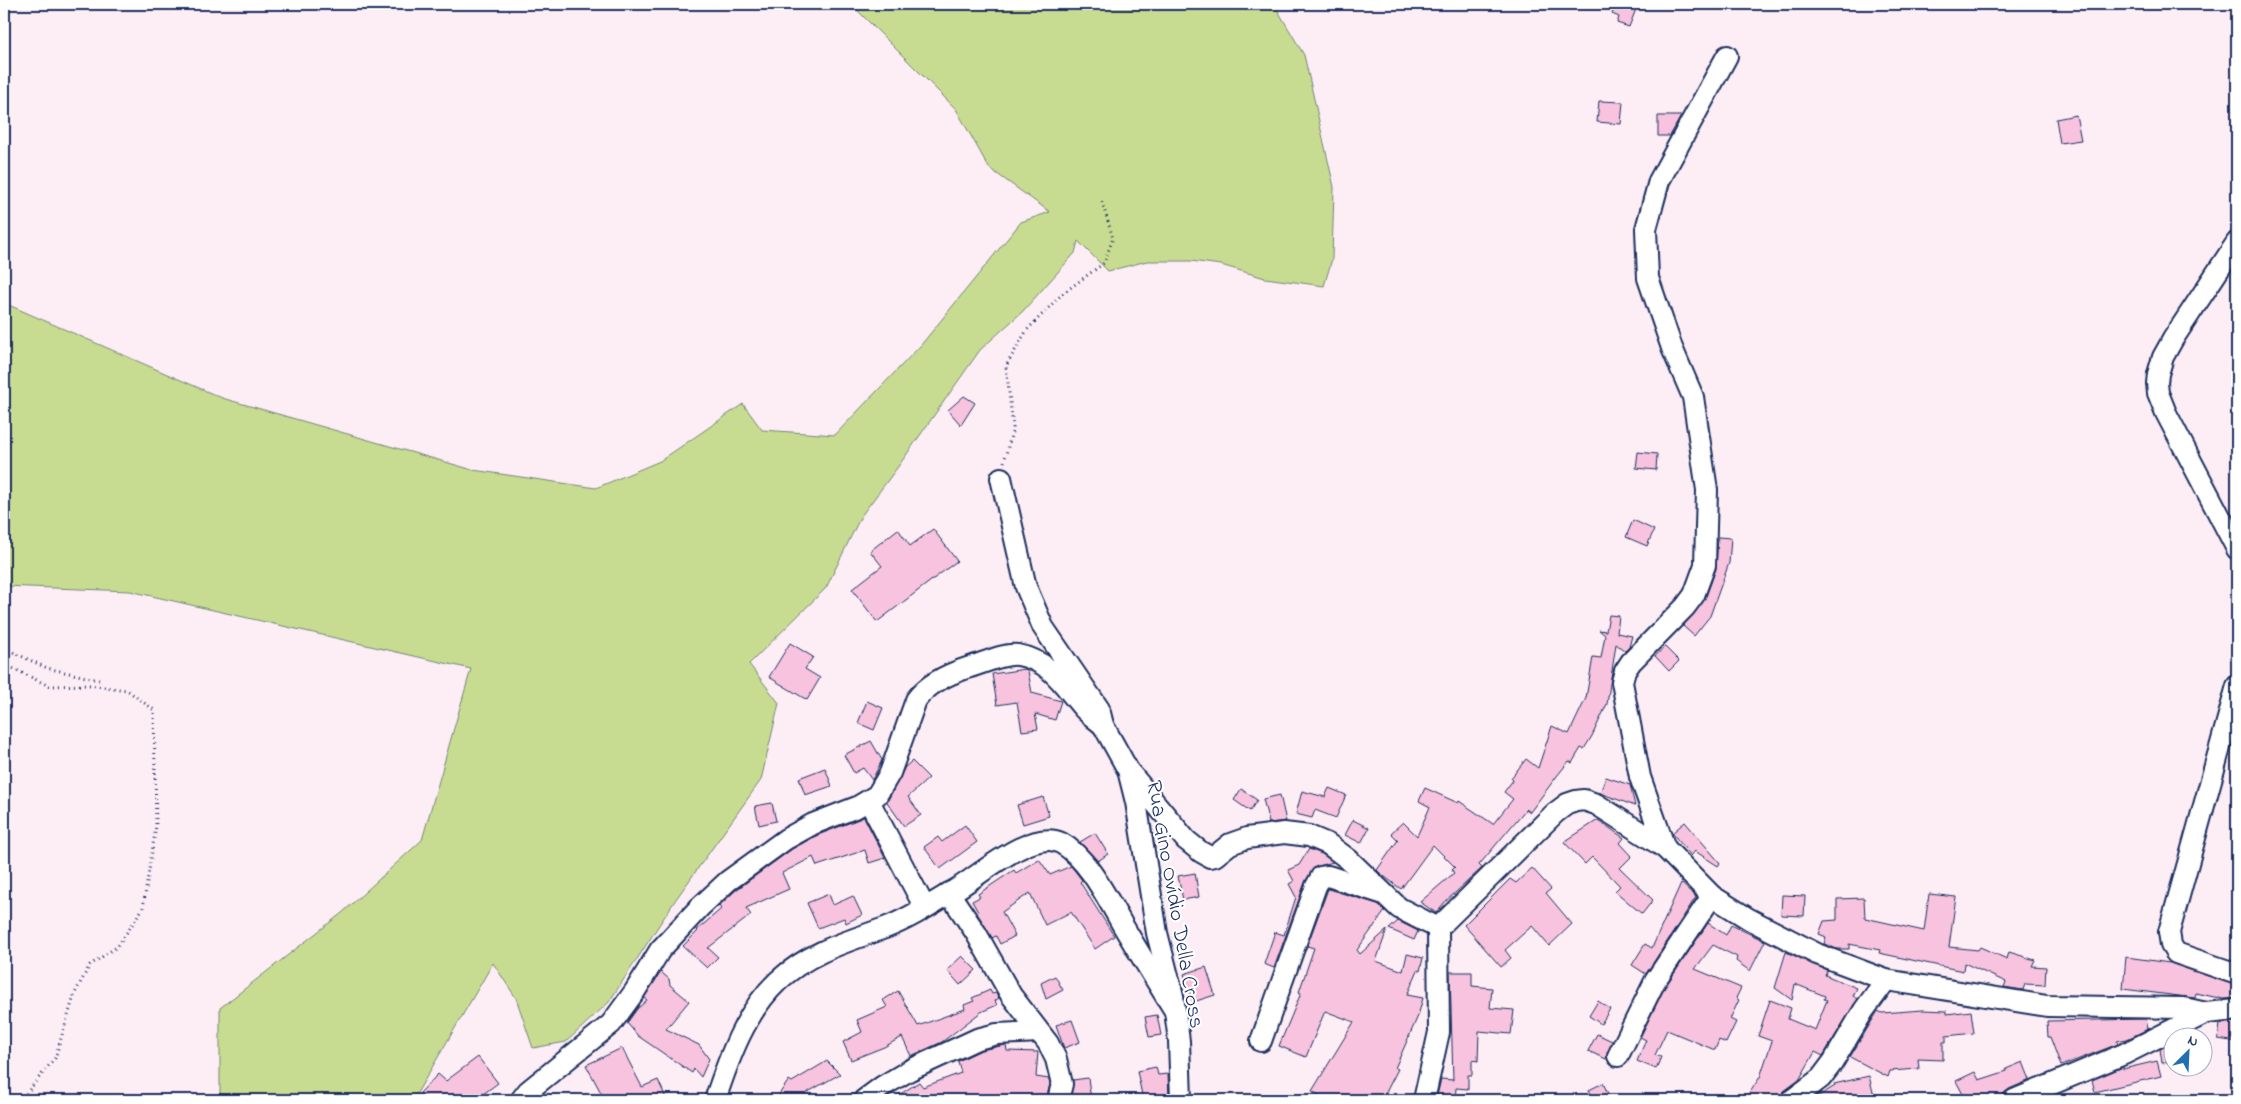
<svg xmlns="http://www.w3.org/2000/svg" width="2241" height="1104" font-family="'Indie Flower',sans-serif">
<rect width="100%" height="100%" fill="#fdedf5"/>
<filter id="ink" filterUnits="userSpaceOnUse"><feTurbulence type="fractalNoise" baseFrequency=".02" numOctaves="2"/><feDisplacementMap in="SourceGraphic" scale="10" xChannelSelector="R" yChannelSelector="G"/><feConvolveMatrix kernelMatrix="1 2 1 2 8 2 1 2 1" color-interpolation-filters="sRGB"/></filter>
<g filter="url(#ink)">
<polygon fill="#c8dc91" stroke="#728678" points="851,4 1274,4 1304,55 1334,187 1332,259 1324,286 1265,278 1221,265 1191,261 1147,261 1108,271 1078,241 1075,253 1023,311 980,350 897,468 861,516 826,588 749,664 779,703 761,780 676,899 609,1002 566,1042 533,1048 516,998 493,963 413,1100 226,1100 220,1095 220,1008 342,913 422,840 471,669 130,591 4,586 4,303 222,398 473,470 596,488 660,461 743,404 762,430 835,435 921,345 1021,222 1050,212 989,168 956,109"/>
<g fill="#f8c3de" stroke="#1b2f5e">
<polygon points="1616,4 1638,4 1629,27 1617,23 1619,17 1612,14"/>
<polygon points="1599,101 1623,102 1621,124 1597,122"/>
<polygon points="2076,115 2081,140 2060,143 2056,119"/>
<polygon points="1658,116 1681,116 1670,136 1658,136"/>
<polygon points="964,396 975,403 961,425 948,410"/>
<polygon points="1638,452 1657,454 1656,470 1636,468"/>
<polygon points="1633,520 1654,530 1647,546 1626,537"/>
<polygon points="898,529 910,546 933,529 957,561 877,622 852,589 882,566 870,551"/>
<polygon points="1718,537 1731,538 1729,563 1710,616 1694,636 1683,626 1705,599 1716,569"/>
<polygon points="1609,615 1619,616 1617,633 1632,636 1629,647 1625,651 1616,644 1607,704 1592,736 1584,749 1581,748 1572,763 1569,761 1557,776 1530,812 1526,809 1479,865 1482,868 1444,903 1436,913 1420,902 1454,873 1452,870 1455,867 1433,845 1401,889 1381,874 1377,870 1398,840 1391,833 1403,822 1417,836 1430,807 1419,801 1425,788 1458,803 1459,801 1493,824 1513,799 1504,792 1513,780 1511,778 1526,759 1538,768 1552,726 1569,734 1586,698 1593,657 1601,658 1605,635 1599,630 1606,631"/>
<polygon points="790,643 813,657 805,669 820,678 807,700 769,677"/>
<polygon points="1665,647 1679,661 1669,671 1655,656"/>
<polygon points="1025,669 1028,671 1032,693 1061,701 1055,720 1035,714 1038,729 1022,731 1017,702 997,705 992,674"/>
<polygon points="867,701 883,708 874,730 858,723"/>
<polygon points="871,741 882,760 872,780 863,768 854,773 844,755"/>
<polygon points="912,761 929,778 908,797 921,815 904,826 887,802 905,767"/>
<polygon points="825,768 832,786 805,795 799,778"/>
<polygon points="1606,777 1630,785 1635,806 1600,793"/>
<polygon points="1329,788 1346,795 1336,818 1315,810 1312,818 1296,814 1302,791 1325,797"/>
<polygon points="1241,789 1257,800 1250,811 1234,800"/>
<polygon points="1280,795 1286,821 1269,823 1263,799"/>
<polygon points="1043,797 1049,816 1023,824 1017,805"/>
<polygon points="772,803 776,821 759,825 755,806"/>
<polygon points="864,817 885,858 869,863 865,850 817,866 813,857 782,873 789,889 746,908 751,915 708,948 718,957 707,968 683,946 698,931 697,930 721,909 719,906 736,890 792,849 818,835"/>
<polygon points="1353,820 1369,828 1361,843 1345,835"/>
<polygon points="1598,820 1624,838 1620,843 1632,856 1620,868 1653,900 1642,914 1615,891 1620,886 1592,857 1585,864 1564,842"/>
<polygon points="1685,822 1720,863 1718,866 1695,851 1691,856 1673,834 1672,833"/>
<polygon points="965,825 977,842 940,869 924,847 938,837 942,842"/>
<polygon points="1095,833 1108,854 1098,861 1080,842"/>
<polygon points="1309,849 1322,854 1333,862 1315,867 1306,880 1274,968 1264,964 1275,932 1284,935 1296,897 1289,884 1294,881 1288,870 1299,865"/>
<polygon points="1039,859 1050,875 1071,866 1082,880 1080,882 1114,936 1095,949 1071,912 1045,925 1030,893 1002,912 1015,936 1000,944 996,936 992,938 977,913 978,912 972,901 980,897 978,894 1014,870 1016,873"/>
<polygon points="1532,868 1551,889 1546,893 1572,924 1549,946 1532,926 1505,950 1511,958 1501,967 1464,925 1510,879 1516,883"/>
<polygon points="1195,873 1199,897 1183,900 1178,876"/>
<polygon points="1681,883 1696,897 1646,974 1632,965 1645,944 1652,948"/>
<polygon points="1328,889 1378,904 1385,911 1357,950 1360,954 1387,930 1376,961 1403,971 1407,954 1423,958 1420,971 1418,970 1407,995 1423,998 1418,1016 1395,1068 1398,1069 1382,1100 1327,1100 1312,1091 1354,1022 1325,1011 1306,1057 1279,1046 1301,993 1299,992 1314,948 1307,946"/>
<polygon points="829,894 833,905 853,896 862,915 846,923 844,918 818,928 807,903"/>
<polygon points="1929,894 1956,897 1949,947 1978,950 1980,947 2007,959 2009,952 2035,960 2032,966 2046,967 2045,985 2025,984 2023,990 2004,987 2006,982 1964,963 1963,971 1879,953 1880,950 1849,944 1849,949 1837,949 1824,944 1826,937 1819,934 1824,921 1837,920 1837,899 1864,898 1865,918 1924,931"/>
<polygon points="1782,895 1805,896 1804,916 1781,915"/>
<polygon points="1398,921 1418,931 1414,940 1389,929"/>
<polygon points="1708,923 1726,935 1731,925 1765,941 1750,971 1736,961 1737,957 1713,945 1695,969 1741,988 1736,998 1739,1000 1730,1019 1736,1022 1726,1043 1719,1040 1715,1050 1667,1030 1655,1055 1661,1057 1656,1069 1637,1061 1646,1040 1640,1037 1665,987"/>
<polygon points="1786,952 1827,970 1825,975 1857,988 1853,996 1858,999 1823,1056 1815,1052 1799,1080 1784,1091 1780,1100 1745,1100 1760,1077 1772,1041 1758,1036 1770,1000 1791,1008 1788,1019 1815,1030 1827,1000 1824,999 1825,996 1795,984 1792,1000 1775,988"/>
<polygon points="962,956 976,970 960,985 947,970"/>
<polygon points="2126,957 2170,963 2237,986 2237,998 2223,999 2196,993 2195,998 2123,989"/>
<polygon points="1206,967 1215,995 1193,1002 1184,974"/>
<polygon points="661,972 669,979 670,985 689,1001 666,1029 699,1045 709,1059 701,1077 694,1069 692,1073 638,1036 627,1023 637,1009 647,1000 644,998"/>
<polygon points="1450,972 1472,972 1472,986 1492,988 1490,1008 1514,1010 1511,1034 1479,1031 1478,1061 1472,1060 1472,1075 1468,1075 1468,1089 1456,1088 1455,1100 1436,1100 1441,1079 1453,1080"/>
<polygon points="1055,976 1063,990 1046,999 1041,983"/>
<polygon points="990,990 992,994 996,993 999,998 995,1001 997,1005 981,1012 942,1042 911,1056 902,1037 884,1047 851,1060 843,1042 862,1032 857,1020 887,1007 883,1000 898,991 918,1026 965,1009 964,1005 974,1001 972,998"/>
<polygon points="1598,1001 1610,1009 1601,1024 1589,1016"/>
<polygon points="1923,1010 1947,1011 1947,1014 1971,1011 1974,1033 1946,1036 1946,1042 1943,1042 1943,1060 1918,1059 1919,1069 1890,1071 1888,1077 1850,1057 1878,1011 1882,1013"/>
<polygon points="1157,1015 1161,1035 1149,1037 1145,1017"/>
<polygon points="2146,1019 2148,1029 2127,1039 2117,1041 2118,1044 2061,1066 2050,1037 2048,1037 2047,1021"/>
<polygon points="1072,1020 1080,1042 1064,1048 1056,1025"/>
<polygon points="2237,1022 2237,1042 2218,1039 2220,1024"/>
<polygon points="1597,1034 1612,1041 1606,1059 1588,1051"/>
<polygon points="2174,1043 2174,1061 2162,1063 2160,1049"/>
<polygon points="1006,1045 1007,1051 1038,1052 1036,1077 1049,1079 1050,1084 1046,1100 891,1100 919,1082 923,1087 961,1073 958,1061 981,1050"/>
<polygon points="622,1048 642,1087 658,1080 667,1100 605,1100 586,1065"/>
<polygon points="478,1057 498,1083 475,1100 428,1100 420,1093 438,1074 446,1081"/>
<polygon points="827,1061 840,1074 808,1092 802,1100 775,1100 789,1080 792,1082"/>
<polygon points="2157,1061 2161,1076 2095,1092 2092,1080 2123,1067 2123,1069"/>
<polygon points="2023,1062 2030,1080 2009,1089 2004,1093 2002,1100 1966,1100 1956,1081 1975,1072 1979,1080 2007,1071 2006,1069"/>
<polygon points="1156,1067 1158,1075 1168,1074 1169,1100 1143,1100 1137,1071"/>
<polygon points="1869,1076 1875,1100 1812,1100 1835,1086 1834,1084"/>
<polygon points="1088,1078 1091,1100 1070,1100 1073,1080"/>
<polygon points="1603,1083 1611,1100 1595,1100 1589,1090"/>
</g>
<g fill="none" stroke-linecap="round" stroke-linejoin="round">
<g stroke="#1b2f5e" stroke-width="24">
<g id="minor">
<polyline points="2237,242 2173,339 2163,357 2158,374 2157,383 2158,393 2166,413 2237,549"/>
<polyline points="1001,478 1026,587 1043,627 1099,709 1103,725 1128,770 1136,802 1157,933 1173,996 1179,1041 1181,1100"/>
<polyline points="2237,686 2169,932 2171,945 2176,953 2237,974"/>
<polyline points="1131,774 1186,840 1201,852 1210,857 1215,856 1230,844 1247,838 1284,833 1309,836 1328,844 1348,859 1399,908 1438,928"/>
<polyline points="869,801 925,908"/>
<polyline points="1665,848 1640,777 1622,682 1625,671 1631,662 1685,607 1694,595 1705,565 1707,490 1693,397 1672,348 1648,278 1646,229 1659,181 1727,56"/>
<polyline points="949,893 976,933 1011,995 1048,1043 1056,1059 1062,1084 1058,1100"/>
<polyline points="1261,1041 1316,886 1321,877 1328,876 1381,893"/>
<polyline points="1618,1056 1655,981 1712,896"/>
<path d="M521,1100L528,1091L611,1024L635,991L660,950L700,907L728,881L786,839L813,824L857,807L877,795L890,773L916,700C928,683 951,673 970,667C984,663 1004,653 1018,655C1052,661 1065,688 1085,710C1090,715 1097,720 1103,725"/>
<path d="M715,1100C729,1058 745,1012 778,981C809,952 846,942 885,928C909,919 932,904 955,890C979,876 1032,828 1061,843C1087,857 1107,898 1122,924C1139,953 1157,982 1175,1011"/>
<polyline points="864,1100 883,1086 910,1070 977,1039 997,1034 1039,1032"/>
<polyline points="1424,1100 1439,1032 1438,928 1555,813 1567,804 1576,801 1584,800 1596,804 1665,848 1712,896 1749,919 1817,954 1886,980 2047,1006 2184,1008 2206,1013 2237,1010"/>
<polyline points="1792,1100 1821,1078 1833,1062 1864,1010 1886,980"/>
<polyline points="2014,1100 2124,1054 2206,1013"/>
</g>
</g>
<g stroke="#1b2f5e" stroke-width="3" stroke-dasharray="1 4" stroke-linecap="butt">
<polyline points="1004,462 1013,428 1006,366 1027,330 1062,294 1104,263 1113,238 1101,199"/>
<polyline points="4,648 47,668 99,680"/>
<polyline points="4,664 49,686 89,685 127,690 154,710 156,826 143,908 118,946 90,965 75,993 55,1058 21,1100"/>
</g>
<use href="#minor" stroke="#fff" stroke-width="20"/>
</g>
</g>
<g text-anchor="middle" stroke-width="4" stroke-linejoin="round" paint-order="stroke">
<g font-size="22" fill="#1b2f5e" stroke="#fff">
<text transform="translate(1177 904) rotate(80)" y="8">Rua Gino Ovídio Della Cross</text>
</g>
</g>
<rect width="2241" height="1104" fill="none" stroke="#fff" stroke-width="20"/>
<rect x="10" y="10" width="2221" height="1084" fill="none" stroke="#1b2f5e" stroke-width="2" filter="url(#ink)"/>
<g transform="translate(2188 1052) rotate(24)"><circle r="24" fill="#ffffff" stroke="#a4acbf"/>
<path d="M0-4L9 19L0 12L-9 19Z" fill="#1f6fb2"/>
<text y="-8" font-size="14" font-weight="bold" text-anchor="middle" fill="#1b2f5e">N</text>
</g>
</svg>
